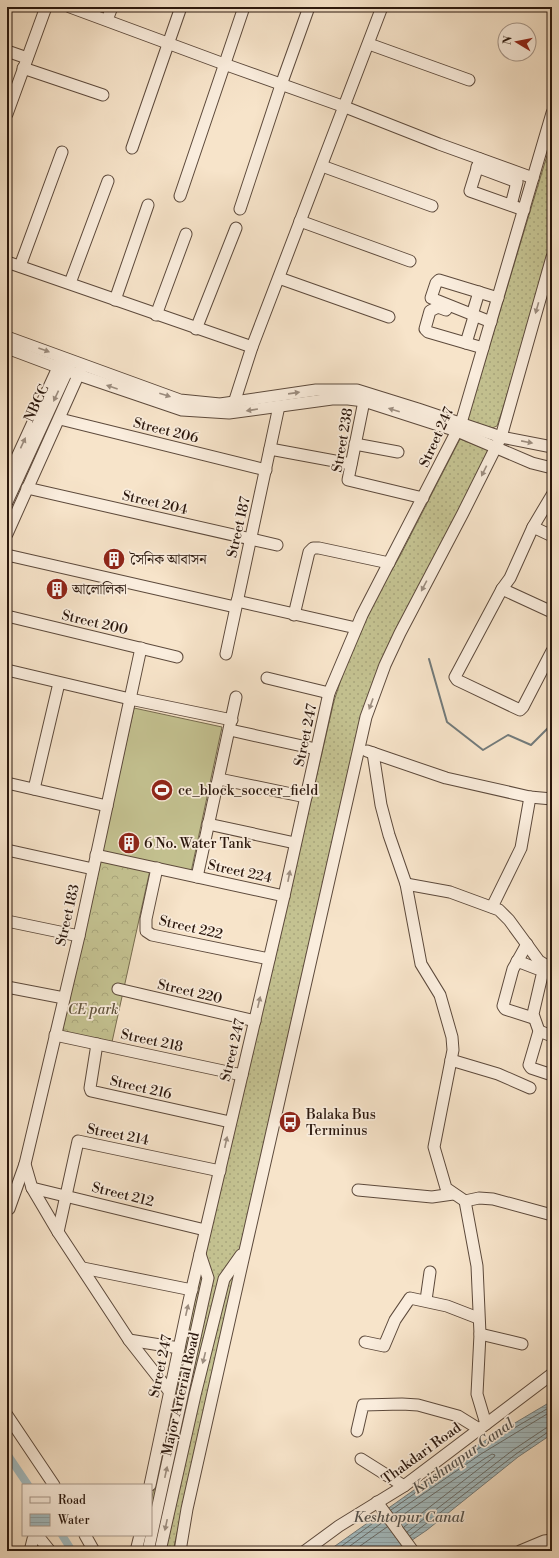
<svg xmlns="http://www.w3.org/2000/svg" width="559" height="1558" font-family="'Libre Bodoni','Noto Serif Bengali',serif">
<defs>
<pattern id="grass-dots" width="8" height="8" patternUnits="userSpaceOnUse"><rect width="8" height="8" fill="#c4c291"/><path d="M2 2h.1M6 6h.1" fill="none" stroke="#a9a67c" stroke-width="1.8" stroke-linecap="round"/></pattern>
<pattern id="forest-crowns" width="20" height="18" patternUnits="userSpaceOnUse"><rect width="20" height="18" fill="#c4c291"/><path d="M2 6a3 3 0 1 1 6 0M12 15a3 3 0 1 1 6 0" fill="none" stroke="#a9a67c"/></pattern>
<pattern id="water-rules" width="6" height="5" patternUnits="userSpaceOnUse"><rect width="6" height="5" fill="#a2bcc2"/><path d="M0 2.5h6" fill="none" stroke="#8ca1a6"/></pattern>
</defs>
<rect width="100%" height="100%" fill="#f7e4ca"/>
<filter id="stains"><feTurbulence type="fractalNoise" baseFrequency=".005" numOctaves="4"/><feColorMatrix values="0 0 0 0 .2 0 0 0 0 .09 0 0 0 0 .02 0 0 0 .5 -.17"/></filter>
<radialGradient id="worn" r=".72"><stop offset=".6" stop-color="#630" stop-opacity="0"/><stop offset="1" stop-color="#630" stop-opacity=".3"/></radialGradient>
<g fill="url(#grass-dots)" stroke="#776c4f">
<polygon points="552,139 552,244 503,408 497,426 492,428 467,420"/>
<polygon points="460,439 488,450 445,541 357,734 173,1551 142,1551 145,1535 151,1535 151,1502 171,1403 334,701 348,658 378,594 400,556"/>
</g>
<polygon fill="url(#forest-crowns)" stroke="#776c4f" points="101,860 150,870 112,1042 62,1032"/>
<polygon fill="#c4c291" stroke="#776c4f" points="134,708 222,727 191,872 102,852"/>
<polygon fill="url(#water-rules)" stroke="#727a7a" points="552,1401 552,1434 518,1457 427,1530 396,1551 328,1551 476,1446"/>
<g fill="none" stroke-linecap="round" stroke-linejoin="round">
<g stroke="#666a68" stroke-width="1">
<polyline points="391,1510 478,1449 552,1406"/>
<polyline points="394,1514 481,1454 552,1411"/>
<polyline points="397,1519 484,1459 492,1454 495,1455 494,1457 404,1527"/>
<polyline points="407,1532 513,1450 546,1428 552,1426"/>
<polyline points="410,1536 516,1454 548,1432 552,1431"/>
<polyline points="335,1551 380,1518"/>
<polyline points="343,1551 383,1522"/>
<polyline points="353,1551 387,1527"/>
</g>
<polyline stroke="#727a7a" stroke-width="2" points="429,659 447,722 483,750 508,735 531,745 548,728 552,721"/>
<g stroke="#a2bcc2" stroke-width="8">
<polyline points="7,1454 28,1485"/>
<polyline points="62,1535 72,1551"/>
</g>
<g stroke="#5d4a3c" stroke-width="13">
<g id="minor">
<polyline points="70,7 224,64 345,107 439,144 533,178"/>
<polyline points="107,20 112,7"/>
<polyline points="369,44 469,80"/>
<polyline points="7,51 27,58"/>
<polyline points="23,68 103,95"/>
<polyline points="7,114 46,7"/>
<polyline points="132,148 181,7"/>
<polyline points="480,159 470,191 524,210"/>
<polyline points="322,166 432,206"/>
<polyline points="477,167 517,182 511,205"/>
<polyline points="180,196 244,7"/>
<polyline points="240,209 281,85 309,7"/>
<polyline points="300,221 410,261"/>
<polyline points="7,262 252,347"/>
<polyline points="20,266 62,152"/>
<polyline points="279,278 389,317"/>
<polyline points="70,283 108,181"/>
<polyline points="115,300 148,205"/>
<polyline points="446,310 438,307 430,311 425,329 428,332 483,348"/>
<polyline points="156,315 186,234"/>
<polyline points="472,315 479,292"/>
<polyline points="491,322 431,298 436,283 439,280 498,298"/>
<polyline points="196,329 236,228"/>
<polyline points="7,337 180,400 220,404 316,390 357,390 418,409 501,437 552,447"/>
<polyline points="466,343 473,320"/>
<polyline points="7,348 79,375 182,410 229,413 332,399 348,399 364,401 457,431 532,463 552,468"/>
<polyline points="364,401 348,480 423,498"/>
<polyline points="234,403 252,347 382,7"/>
<polyline points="60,419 266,470"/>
<polyline points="355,444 398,452"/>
<polyline points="270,449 351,464"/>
<polyline points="7,479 61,361"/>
<polyline points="27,488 277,545"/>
<polyline points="552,495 533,527 510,578 502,589 455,677 457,680 520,710 523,707 552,651"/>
<polyline points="7,502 70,365"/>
<polyline points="533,527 552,536"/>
<polyline points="7,534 81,369"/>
<polyline points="7,555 235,607"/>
<polyline points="502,589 552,612"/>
<polyline points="237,601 356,628"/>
<polyline points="294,615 309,552 313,548 319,548 389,563"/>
<polyline points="7,616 177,657"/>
<polyline points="141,648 79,936 25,1164 32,1188 58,1232 129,1340 169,1391"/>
<polyline points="226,654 279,406"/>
<polyline points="7,670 130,699 232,720"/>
<polyline points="267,678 329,693"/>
<polyline points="230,730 316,749"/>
<polyline points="367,751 446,778 530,797 552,799"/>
<polyline points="373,753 381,805 389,835 406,884 421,964 440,995 452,1037 453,1050 434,1147 446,1188 465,1201 477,1266 480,1334 477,1394 486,1424"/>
<polyline points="219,779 306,797"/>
<polyline points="7,783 107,806"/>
<polyline points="34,789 59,683"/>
<polyline points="208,824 295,843"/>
<polyline points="7,850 93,869"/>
<polyline points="96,855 284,896"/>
<polyline points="157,868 146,919 146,931 152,935 269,959"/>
<polyline points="197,877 236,697"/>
<polyline points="406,884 450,892 499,910 509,920 539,961 552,969"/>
<polyline points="492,907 521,848 530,797"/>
<polyline points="7,921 79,936"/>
<polyline points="527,944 513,969 503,1006 505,1009 533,1018"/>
<polyline points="517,961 543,971 533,1014 539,1031 529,1065 531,1068 552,1075"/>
<polyline points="7,987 64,998"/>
<polyline points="118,989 255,1021"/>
<polyline points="539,1031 552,1036"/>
<polyline points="55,1035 242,1075"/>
<polyline points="97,1044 90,1088 91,1091 230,1122"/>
<polyline points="451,1060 498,1074 530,1088"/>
<polyline points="32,1188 205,1230"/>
<polyline points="358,1190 432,1197 453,1194"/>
<polyline points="465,1201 479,1198 493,1199 552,1215"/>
<polyline points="9,1209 25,1164"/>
<polyline points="58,1232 78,1141 220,1171"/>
<polyline points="83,1268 192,1290"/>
<polyline points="426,1300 430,1272"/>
<polyline points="480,1334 522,1344"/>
<polyline points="129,1340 179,1348"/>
<polyline points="365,1342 384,1346 395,1320 410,1298 447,1306 478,1318"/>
<polyline points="7,1415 54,1485"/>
<polyline points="357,1431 363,1405 402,1404 418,1405 458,1416 479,1429"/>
<polyline points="361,1459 404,1486"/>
<polyline points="150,1485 189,1301 284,896 329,693 362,615 461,423 552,113"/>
<polyline points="377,1502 413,1551"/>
<polyline points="85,1535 94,1551"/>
<polyline points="30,1551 33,1539 38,1536 50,1551"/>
<polyline points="136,1551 140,1535"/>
<polyline points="148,1551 208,1278 200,1254"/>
<polyline points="160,1551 195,1395 224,1279 241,1255"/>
<polyline points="180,1551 187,1509 242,1264 366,717 385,665 400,633 463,513 501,437 552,257"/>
<polyline points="305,1551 339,1526 404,1486 552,1374"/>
<polyline points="520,1551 544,1541 552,1540"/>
</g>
</g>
<use href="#minor" stroke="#faeddd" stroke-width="11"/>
</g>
<defs><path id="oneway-solid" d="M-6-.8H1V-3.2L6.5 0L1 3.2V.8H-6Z"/></defs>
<g fill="#9c8d7f">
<use href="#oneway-solid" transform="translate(537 308) rotate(106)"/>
<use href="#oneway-solid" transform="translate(44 350) rotate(20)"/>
<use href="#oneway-solid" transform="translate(112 387) rotate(-161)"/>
<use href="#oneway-solid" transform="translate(294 393) rotate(-8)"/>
<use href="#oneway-solid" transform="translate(165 395) rotate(18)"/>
<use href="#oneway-solid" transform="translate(56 396) rotate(115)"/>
<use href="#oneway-solid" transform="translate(252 410) rotate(171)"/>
<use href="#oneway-solid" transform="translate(394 410) rotate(-163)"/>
<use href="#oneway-solid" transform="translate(527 442) rotate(11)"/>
<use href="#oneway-solid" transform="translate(23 443) rotate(-65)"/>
<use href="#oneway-solid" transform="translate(484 471) rotate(116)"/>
<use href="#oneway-solid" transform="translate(424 586) rotate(118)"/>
<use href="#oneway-solid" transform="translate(371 704) rotate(110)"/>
<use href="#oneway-solid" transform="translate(289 876) rotate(-79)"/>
<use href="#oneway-solid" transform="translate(259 1002) rotate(-77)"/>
<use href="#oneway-solid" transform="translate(226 1142) rotate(-78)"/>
<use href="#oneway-solid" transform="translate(187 1310) rotate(-77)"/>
<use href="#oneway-solid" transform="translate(204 1358) rotate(104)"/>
<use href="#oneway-solid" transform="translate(166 1472) rotate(-78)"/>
<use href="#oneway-solid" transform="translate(166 1525) rotate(102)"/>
</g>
<defs>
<g id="building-disc" transform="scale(1.15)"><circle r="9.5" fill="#8f2418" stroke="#faeddd"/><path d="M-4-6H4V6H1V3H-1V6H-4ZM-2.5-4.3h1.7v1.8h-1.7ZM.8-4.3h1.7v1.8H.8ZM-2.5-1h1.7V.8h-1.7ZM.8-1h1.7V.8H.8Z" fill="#fff"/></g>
<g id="stadium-disc" transform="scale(1.15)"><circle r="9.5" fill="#8f2418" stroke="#faeddd"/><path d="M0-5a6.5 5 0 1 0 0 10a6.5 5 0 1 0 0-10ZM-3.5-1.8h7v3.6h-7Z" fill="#fff"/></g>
<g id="bus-disc" transform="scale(1.15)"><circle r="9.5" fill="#8f2418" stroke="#faeddd"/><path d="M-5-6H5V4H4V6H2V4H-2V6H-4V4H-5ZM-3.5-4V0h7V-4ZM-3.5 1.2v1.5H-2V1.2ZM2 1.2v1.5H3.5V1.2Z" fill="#fff"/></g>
</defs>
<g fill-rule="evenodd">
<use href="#building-disc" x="114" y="559"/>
<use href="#building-disc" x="57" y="589"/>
<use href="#stadium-disc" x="162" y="790"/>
<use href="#building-disc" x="129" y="843"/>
<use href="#bus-disc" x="290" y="1122"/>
</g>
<g text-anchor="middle" stroke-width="3.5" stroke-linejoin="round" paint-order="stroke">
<g font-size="14" fill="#2a170d" stroke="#faeddd">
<text transform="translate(36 403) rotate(-65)" y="5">NBCC</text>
<text transform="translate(166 430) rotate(14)" y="5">Street 206</text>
<text transform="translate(436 437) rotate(-66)" y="5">Street 247</text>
<text transform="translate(342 440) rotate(-80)" y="5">Street 238</text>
<text transform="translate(155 502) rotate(13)" y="5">Street 204</text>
<text transform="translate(238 527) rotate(-77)" y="5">Street 187</text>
<text transform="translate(95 622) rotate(13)" y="5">Street 200</text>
<text transform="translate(305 735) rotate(-78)" y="5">Street 247</text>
<text transform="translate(240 871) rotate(12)" y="5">Street 224</text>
<text transform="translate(67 915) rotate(-77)" y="5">Street 183</text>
<text transform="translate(191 927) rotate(13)" y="5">Street 222</text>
<text transform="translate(190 991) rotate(13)" y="5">Street 220</text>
<text transform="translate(152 1040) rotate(12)" y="5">Street 218</text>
<text transform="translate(232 1050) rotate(-76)" y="5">Street 247</text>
<text transform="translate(141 1087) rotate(13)" y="5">Street 216</text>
<text transform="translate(118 1134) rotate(11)" y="5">Street 214</text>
<text transform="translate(123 1194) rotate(14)" y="5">Street 212</text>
<text transform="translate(160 1366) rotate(-78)" y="5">Street 247</text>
<text transform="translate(180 1394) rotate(-77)" y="5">Major Arterial Road</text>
<text transform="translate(421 1453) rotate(-36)" y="5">Thakdari Road</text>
</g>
<g font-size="14" fill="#2a170d" stroke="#faeddd" text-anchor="start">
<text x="130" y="564">সৈনিক আবাসন</text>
<text x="72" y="594">আলোলিকা</text>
<text x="178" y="795">ce_block_soccer_field</text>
<text x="144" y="848">6 No. Water Tank</text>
<text x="306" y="1119">Balaka Bus<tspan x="306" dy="16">Terminus</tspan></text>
</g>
<g font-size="14" font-style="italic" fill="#60533b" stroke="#faeddd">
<text x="93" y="1014">CE park</text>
</g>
<g font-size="15" font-style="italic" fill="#54514c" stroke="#faeddd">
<text transform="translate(463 1456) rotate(-35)" y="5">Krishnapur Canal</text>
<text x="409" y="1522">Keshtopur Canal</text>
</g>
</g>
<rect width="559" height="1558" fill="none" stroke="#f7e4ca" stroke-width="24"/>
<rect x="8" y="8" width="543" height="1542" fill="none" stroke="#2a170d" stroke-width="2"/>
<rect x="12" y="12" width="535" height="1534" fill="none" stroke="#2a170d"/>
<rect x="22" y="1484" width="130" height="52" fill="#faeddd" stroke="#a7978a"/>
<rect x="30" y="1497" width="20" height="6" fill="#faeddd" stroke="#a7978a"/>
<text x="58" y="1504" font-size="12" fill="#2a170d">Road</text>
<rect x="30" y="1514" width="20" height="12" fill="url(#water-rules)" stroke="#a7978a"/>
<text x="58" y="1524" font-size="12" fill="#2a170d">Water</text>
<g transform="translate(517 42) rotate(280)"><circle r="19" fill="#faeddd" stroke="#a7978a"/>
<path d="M0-3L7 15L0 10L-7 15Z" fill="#8f2418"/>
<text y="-6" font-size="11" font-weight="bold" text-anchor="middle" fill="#2a170d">N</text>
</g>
<rect width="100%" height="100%" filter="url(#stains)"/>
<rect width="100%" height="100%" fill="url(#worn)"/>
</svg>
